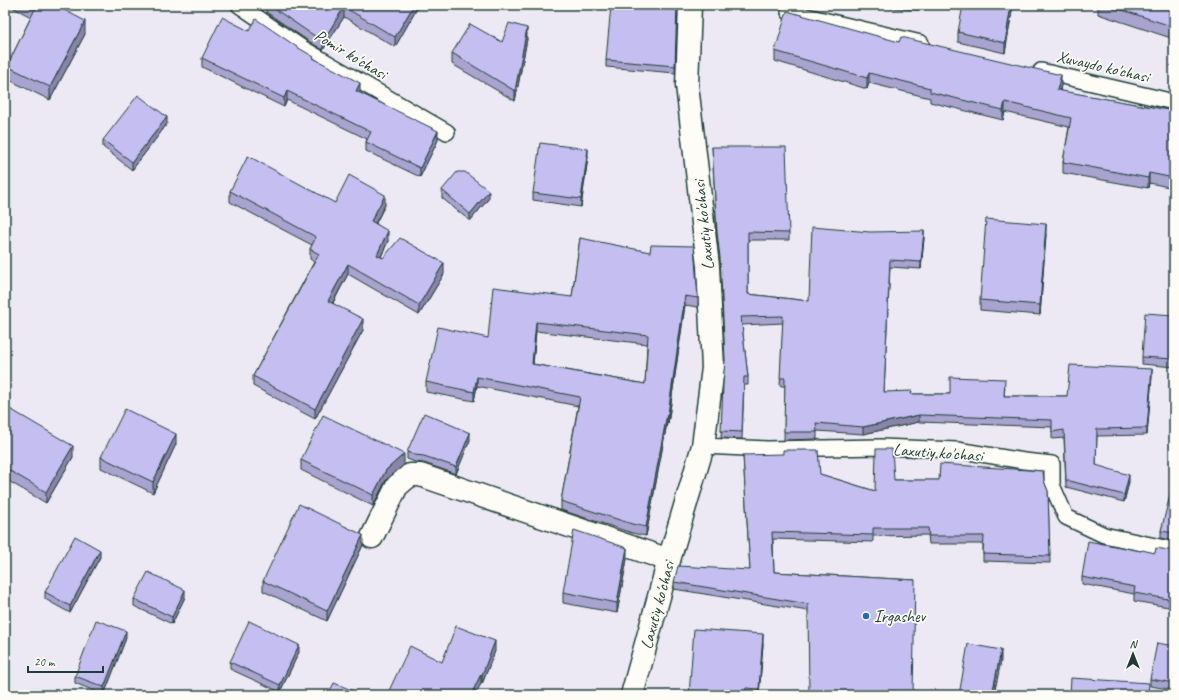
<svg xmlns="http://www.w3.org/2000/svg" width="1179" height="700" font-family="Caveat,sans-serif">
<rect width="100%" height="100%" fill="#ece9f5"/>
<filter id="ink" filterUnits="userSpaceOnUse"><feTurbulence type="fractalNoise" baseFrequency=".025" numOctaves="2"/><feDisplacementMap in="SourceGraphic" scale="8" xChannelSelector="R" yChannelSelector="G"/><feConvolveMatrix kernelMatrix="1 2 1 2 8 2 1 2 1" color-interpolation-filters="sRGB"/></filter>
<g filter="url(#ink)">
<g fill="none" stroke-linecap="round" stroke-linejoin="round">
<g stroke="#1f3d34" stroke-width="18">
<g id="lane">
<polyline points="239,5 302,48 447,132"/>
<polyline points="789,12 921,43"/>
<polyline points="1041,71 1174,102"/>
<polyline points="703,446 767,449 881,447 957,450 1024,461 1052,464 1052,485 1066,517 1104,535 1174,550"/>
</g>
</g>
<g stroke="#1f3d34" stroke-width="25">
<g id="street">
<polyline points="372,537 397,486 410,475 420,475 669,560"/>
<polyline points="632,695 669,560 703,446 713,368 708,266 687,85 690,5"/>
</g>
</g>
<use href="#lane" stroke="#fdfcf7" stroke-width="15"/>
<use href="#street" stroke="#fdfcf7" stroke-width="22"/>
</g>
<g fill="#a9a3cf" stroke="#1f3d34" fill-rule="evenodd">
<polygon points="8,5 55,5 85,34 50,100 7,79 7,66 31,17"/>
<polygon points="266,5 419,5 395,47 344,17 323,50 307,40 266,12"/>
<polygon points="677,5 675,73 606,67 606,60"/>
<polygon points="869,5 918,5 918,10 869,6"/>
<polygon points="1013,5 1005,53 958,42 958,32"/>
<polygon points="1098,5 1174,5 1174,39 1098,14"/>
<polygon points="249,31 314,58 360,92 359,93 438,140 420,177 366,151 366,142 367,139 287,100 284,107 202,67 202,58"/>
<polygon points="527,39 515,101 452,64 452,53 502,42"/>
<polygon points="899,42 1061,85 1060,91 1174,111 1174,188 1149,183 1148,188 1063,173 1063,162 1069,127 1005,112 1003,120 930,102 930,98 869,83 867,89 775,61 775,51"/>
<polygon points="167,124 132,170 103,147 103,140"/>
<polygon points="712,147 789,233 789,240 748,240 748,294 809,301 924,238 921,269 890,267 884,392 912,394 950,394 1005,387 1004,396 1067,396 1152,376 1147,435 1097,436 1096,465 1129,482 1124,502 1066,487 1064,438 1052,439 1052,427 919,422 863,434 817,431 817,439 784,440 785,386 780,386 783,323 742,325 748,377 748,385 744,385 742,439 721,438 725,362 720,265 717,239"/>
<polygon points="588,157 581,207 533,200 533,193"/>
<polygon points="442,190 489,198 470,221 442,198"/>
<polygon points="230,191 335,203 385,205 376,223 388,241 381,257 383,258 444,274 419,315 348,274 333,303 363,330 315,419 253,386 253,376 314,262 310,259 310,249 312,245 230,202"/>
<polygon points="1046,234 1040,315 980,310 980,300"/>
<path d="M580,238L698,298V307L685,305L668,424L667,423L646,536L632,533L561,510V501L578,406L477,386L474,401L426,392V382L488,338L572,297ZM536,331L647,344L645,384L533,364Z"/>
<polygon points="1174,315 1174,367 1142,364 1142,357"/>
<polygon points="5,406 73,457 46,503 5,479"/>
<polygon points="470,440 456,474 424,463 415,462 407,459 407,452"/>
<polygon points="176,444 153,493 101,468 101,457"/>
<polygon points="743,455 820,474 875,491 894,480 1044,481 1048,491 1050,563 983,561 983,544 929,544 928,535 873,536 873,542 773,539 774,572 915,580 808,611 674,589 674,582 750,570"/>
<polygon points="301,460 404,465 386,480 373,506 301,470"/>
<polygon points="1174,484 1174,541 1161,538 1161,531"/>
<polygon points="363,545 327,621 263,591 263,581"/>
<polygon points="1141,551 1155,553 1174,551 1174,608 1134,601 1134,594 1082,584 1082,577"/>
<polygon points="100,557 70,613 45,599 45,592"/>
<polygon points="627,559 617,613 563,603 563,592"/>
<polygon points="185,597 172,624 134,606 134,599"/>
<polygon points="126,638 104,695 75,683 75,676"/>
<polygon points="763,644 759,695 689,695"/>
<polygon points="1174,646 1174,690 1150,686 1150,679"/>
<polygon points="495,651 482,684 442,662"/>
<polygon points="299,652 280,692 230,669 230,662"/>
</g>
<g fill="#8985a9" stroke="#1f3d34">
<polygon points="414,5 419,5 395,47 395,37"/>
<polygon points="1011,5 1013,5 1005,53 1005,43"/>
<polygon points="344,7 344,17 323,50 323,41"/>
<polygon points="85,21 85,34 50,100 50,87"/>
<polygon points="527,28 527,39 515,101 515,91"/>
<polygon points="869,73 869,83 867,89 867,78"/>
<polygon points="1061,75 1061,85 1057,100 1057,90"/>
<polygon points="360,83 360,92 356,100 356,91"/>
<polygon points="287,91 287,100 284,107 284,98"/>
<polygon points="1005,102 1005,112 1003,120 1003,110"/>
<polygon points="167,117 167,124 132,170 132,162"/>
<polygon points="438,131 438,140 420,177 420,168"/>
<polygon points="588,149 588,157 581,207 581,199"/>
<polygon points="1149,173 1149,183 1148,188 1148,178"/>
<polygon points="489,191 489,198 470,221 470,214"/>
<polygon points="385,195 385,205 371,231 371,221"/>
<polygon points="1046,224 1046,234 1040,315 1040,305"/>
<polygon points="388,231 388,241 377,265 377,255"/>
<polygon points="924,231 924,238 921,269 921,262"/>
<polygon points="444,263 444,274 419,315 419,305"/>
<polygon points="348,264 348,274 328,311 328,301"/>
<polygon points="685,296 685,305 668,424 668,414"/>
<polygon points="363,319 363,330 315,419 315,409"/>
<polygon points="536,322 536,331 532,373 532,364"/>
<polygon points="1152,369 1152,376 1147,435 1147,428"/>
<polygon points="477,377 477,386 474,401 474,392"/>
<polygon points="667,414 667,423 646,536 646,527"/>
<polygon points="919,415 919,422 863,434 863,427"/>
<polygon points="470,433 470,440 456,474 456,467"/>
<polygon points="176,434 176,444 153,493 153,482"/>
<polygon points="73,446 73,457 46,503 46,492"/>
<polygon points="404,454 404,465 386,480 373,506 373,495 386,470"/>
<polygon points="1129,475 1129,482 1124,502 1124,495"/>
<polygon points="363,535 363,545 327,621 327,611"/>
<polygon points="627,548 627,559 617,613 617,603"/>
<polygon points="100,550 100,557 70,613 70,606"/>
<polygon points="185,590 185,597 172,624 172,617"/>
<polygon points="126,631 126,638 104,695 104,687"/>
<polygon points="763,634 763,644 759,695 759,689"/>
<polygon points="495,641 495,651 482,684 482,675"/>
<polygon points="299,645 299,652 280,692 280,685"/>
<polygon points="1001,650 1001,661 994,695 992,695"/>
<polygon points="481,674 481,684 475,695 471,695"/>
</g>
<g fill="#c4bef1" stroke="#1f3d34" fill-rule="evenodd">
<polygon points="32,5 55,5 85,21 50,87 7,66 36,7"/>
<polygon points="269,5 414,5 395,37 344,7 323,41 307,31"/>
<polygon points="611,5 677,5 675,66 606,60"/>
<polygon points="963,5 1011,5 1005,43 958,32"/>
<polygon points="1107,5 1174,5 1174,27"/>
<polygon points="787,11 899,42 901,37 1061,75 1057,90 1174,111 1174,178 1149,173 1148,178 1063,162 1071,118 1005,102 1003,110 930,92 930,88 869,73 867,78 775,51"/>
<polygon points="222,17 249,31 256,19 297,47 314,57 313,58 360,83 356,91 438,131 420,168 366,142 371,132 287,91 284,98 202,58"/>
<polygon points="509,23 527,28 515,91 452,53 470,24 502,42"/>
<polygon points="138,95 167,117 132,162 103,140"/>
<polygon points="540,143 588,149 581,199 533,193"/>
<polygon points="712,147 786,147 789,233 748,232 748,294 809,301 812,227 870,232 924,231 921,262 890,260 884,392 912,391 911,394 950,394 950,377 1005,379 1004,396 1067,396 1070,365 1152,369 1147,428 1097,429 1096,465 1129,475 1124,495 1066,480 1064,430 1052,432 1052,420 919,415 863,427 816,423 817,432 784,432 785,378 780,378 783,316 741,317 748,377 744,377 742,432 721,431 723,384 725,360 720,258 717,232"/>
<polygon points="248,156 335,203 349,175 385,195 371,221 388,231 377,255 383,258 400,238 444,263 419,305 348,264 328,301 363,319 315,409 253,376 319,254 310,249 316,237 230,191"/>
<polygon points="457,172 465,172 489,191 470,214 442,190"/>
<polygon points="986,219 1046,224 1040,305 980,300"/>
<path d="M580,238L650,252L651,245L694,246L698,298L685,296L668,414H667L646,527L632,524L561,501L580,397L477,377L474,392L426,382L438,327L488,338L493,287L572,297ZM536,322L648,335L645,384L532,364Z"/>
<polygon points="1145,313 1174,315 1174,359 1142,357"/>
<polygon points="5,406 73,446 46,492 5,468"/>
<polygon points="125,409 176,434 153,482 101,457"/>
<polygon points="424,413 470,433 456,467 424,456 415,455 407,452"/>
<polygon points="323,415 404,454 386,470 373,495 301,460"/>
<polygon points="876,449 892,449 894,480 939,480 940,464 1043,471 1044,481 1048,491 1050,556 983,554 984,536 929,536 928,528 873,528 873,535 772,532 774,572 915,580 913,695 809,695 808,604 674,582 678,566 750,570 743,455 783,454 783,450 818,450 820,474 875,491"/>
<polygon points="1173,483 1174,484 1174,533 1161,531"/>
<polygon points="299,504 363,535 327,611 263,581"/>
<polygon points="574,530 627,548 617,603 563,592"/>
<polygon points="75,536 100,550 70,606 45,592"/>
<polygon points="1088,541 1141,551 1142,550 1155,553 1156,548 1174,551 1174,600 1134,593 1135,587 1082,577"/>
<polygon points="148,572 185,590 172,617 134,599"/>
<polygon points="96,620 126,631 104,687 75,676"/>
<polygon points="249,621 299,645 280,685 230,662"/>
<polygon points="456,626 495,641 482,675 481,674 471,695 387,695 410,646 442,662"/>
<polygon points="694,629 763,634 759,689 746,688 745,695 689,695"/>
<polygon points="1157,643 1174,646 1174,683 1150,679"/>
<polygon points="968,644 1001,650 992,695 959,695"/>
<polygon points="1071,678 1149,683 1148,695 1070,695"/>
<polygon points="334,683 364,695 328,695"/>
</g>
</g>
<circle fill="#1f6fb2" stroke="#fdfcf7" stroke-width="1.5" cx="866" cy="616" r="4"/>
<g text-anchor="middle" stroke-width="3.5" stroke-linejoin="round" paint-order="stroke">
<g font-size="17" fill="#1f3d34" stroke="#fdfcf7">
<text transform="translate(351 54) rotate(31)" y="6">Pomir ko'chasi</text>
<text transform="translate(1103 66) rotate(13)" y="6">Xuvaydo ko'chasi</text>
<text transform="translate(703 225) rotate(-96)" y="6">Laxutiy ko'chasi</text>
<text transform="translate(938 452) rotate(4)" y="6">Laxutiy ko'chasi</text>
<text transform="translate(657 605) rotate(-75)" y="6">Laxutiy ko'chasi</text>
</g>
<g font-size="17" fill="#1f3d34" stroke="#fdfcf7" text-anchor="start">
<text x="874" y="622">Irgashev</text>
</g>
</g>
<rect width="1179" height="700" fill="none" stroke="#fdfcf7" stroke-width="20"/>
<rect x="10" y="10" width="1159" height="680" fill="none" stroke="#1f3d34" stroke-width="1.5" filter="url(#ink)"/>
<g transform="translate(1133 654)" stroke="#fdfcf7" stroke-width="3" paint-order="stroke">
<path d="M0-3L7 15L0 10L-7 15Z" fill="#1f3d34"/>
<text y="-6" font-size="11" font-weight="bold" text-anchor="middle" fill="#1f3d34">N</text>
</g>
<path d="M28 666v6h75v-6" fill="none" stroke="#1f3d34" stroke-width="2"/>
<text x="34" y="666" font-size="12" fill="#1f3d34" stroke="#fdfcf7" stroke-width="3" paint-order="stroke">20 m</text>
</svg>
